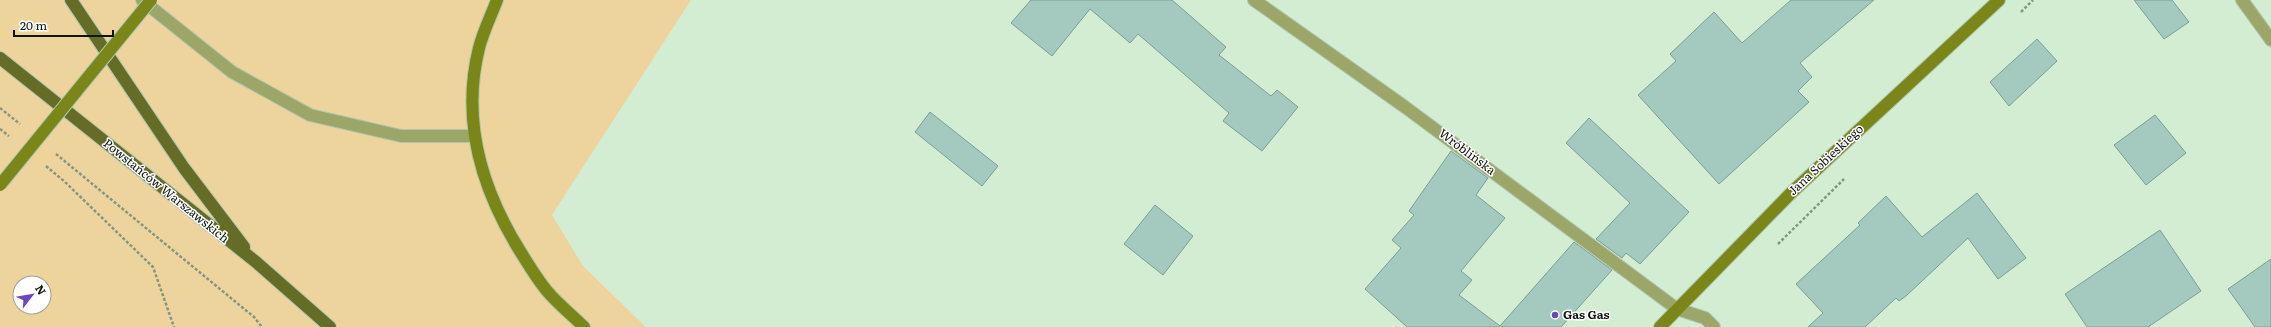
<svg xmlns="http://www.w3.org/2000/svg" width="2271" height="327" font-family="Literata,serif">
<rect width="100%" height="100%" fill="#d3edd3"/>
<path fill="#edd49d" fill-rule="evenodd" d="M0,0H691L552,215L583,266L646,327H0ZM20,283H44V307H20Z"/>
<g fill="#a4cabf" stroke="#7a9f94">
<polygon points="1031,0 1172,0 1226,47 1219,55 1271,96 1277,90 1298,107 1262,151 1223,121 1229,113 1138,34 1130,43 1090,9 1052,56 1011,23"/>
<polygon points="1791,0 1874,0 1800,63 1812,77 1798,91 1809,102 1719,184 1638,95 1676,61 1670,54 1714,12 1742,43"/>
<polygon points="2134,0 2172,0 2189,22 2164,39"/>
<polygon points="2037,39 2057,61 2009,106 1990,82"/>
<polygon points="930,112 998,166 982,186 915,132"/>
<polygon points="2155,115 2186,153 2146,185 2114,145"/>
<polygon points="1589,118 1689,212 1640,264 1626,253 1622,258 1596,239 1630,203 1566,143"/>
<polygon points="1451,151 1488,178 1476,195 1505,218 1461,271 1472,280 1459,295 1500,326 1574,242 1612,270 1561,327 1407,327 1365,289 1401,248 1392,240 1414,215 1409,211"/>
<polygon points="1977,193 2026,258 1998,279 1968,238 1906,296 1899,301 1896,298 1865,327 1808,327 1823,313 1796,284 1860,225 1858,223 1886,196 1922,237"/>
<polygon points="1155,205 1193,236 1163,275 1124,244"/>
<polygon points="2160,230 2201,291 2148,327 2087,327 2065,294"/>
<polygon points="2271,259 2271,327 2255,327 2228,289"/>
</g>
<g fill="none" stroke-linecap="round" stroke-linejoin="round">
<g stroke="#afc6af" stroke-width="14">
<polyline id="lane" points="142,0 232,72 310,115 401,136 475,136"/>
</g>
<g stroke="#afc6af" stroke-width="14">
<g id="street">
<polyline points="1254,0 1405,107 1677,309 1705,318 1714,327"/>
<polyline points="2242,0 2271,40"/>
</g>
</g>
<g stroke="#afc6af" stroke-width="14">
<g id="secondary">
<path d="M497,0C491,16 483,32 479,48C461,120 482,190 520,251C528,264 537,279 547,291C558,304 572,315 584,327"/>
<polyline points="1660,327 1791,193 1999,0"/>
</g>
</g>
<g stroke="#afc6af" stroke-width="14">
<g id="primary">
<polyline points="71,0 184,168 244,247"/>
<polyline points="0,58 256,262 330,327"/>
</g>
</g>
<g stroke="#839683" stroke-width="2.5" stroke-dasharray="3 2" stroke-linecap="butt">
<polyline points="2021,12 2033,0"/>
<polyline points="0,108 20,124"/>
<polyline points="0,129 9,136"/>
<polyline points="56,154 254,317 262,327"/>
<polyline points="46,166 65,182 153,267 174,327"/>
<polyline points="1778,244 1844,179"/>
</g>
<use href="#lane" stroke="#9da669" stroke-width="12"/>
<use href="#street" stroke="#9da669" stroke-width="12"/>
<use href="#secondary" stroke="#7b8619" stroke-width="12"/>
<use href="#primary" stroke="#646c25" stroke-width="12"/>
<g stroke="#afc6af" stroke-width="14" stroke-linecap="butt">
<polyline id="secondary-bridge" points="0,185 151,0"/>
</g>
<use href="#secondary-bridge" stroke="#7b8619" stroke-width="12"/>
</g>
<circle fill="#6d47c0" stroke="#fff" stroke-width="1.5" cx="1555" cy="315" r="4"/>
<g text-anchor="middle" stroke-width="3" stroke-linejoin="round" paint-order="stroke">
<g font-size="12" fill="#0d160d" stroke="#fff">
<text transform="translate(1467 152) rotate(37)" y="4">Wróblińska</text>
<text transform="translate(1826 160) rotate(-43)" y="4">Jana Sobieskiego</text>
<text transform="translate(166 191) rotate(39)" y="4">Powstańców Warszawskich</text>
</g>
<g font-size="12" font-weight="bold" fill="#0d160d" stroke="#fff" text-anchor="start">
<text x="1563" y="319">Gas Gas</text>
</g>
</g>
<g transform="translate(32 295) rotate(59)"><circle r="19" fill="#ffffff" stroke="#9ea29e"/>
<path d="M0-3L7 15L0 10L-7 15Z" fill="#6d47c0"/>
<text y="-6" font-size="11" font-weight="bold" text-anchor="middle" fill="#0d160d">N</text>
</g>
<path d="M14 30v6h99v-6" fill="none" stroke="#0d160d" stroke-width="2"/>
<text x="20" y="30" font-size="12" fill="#0d160d" stroke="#ffffff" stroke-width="3" paint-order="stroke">20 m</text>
</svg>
